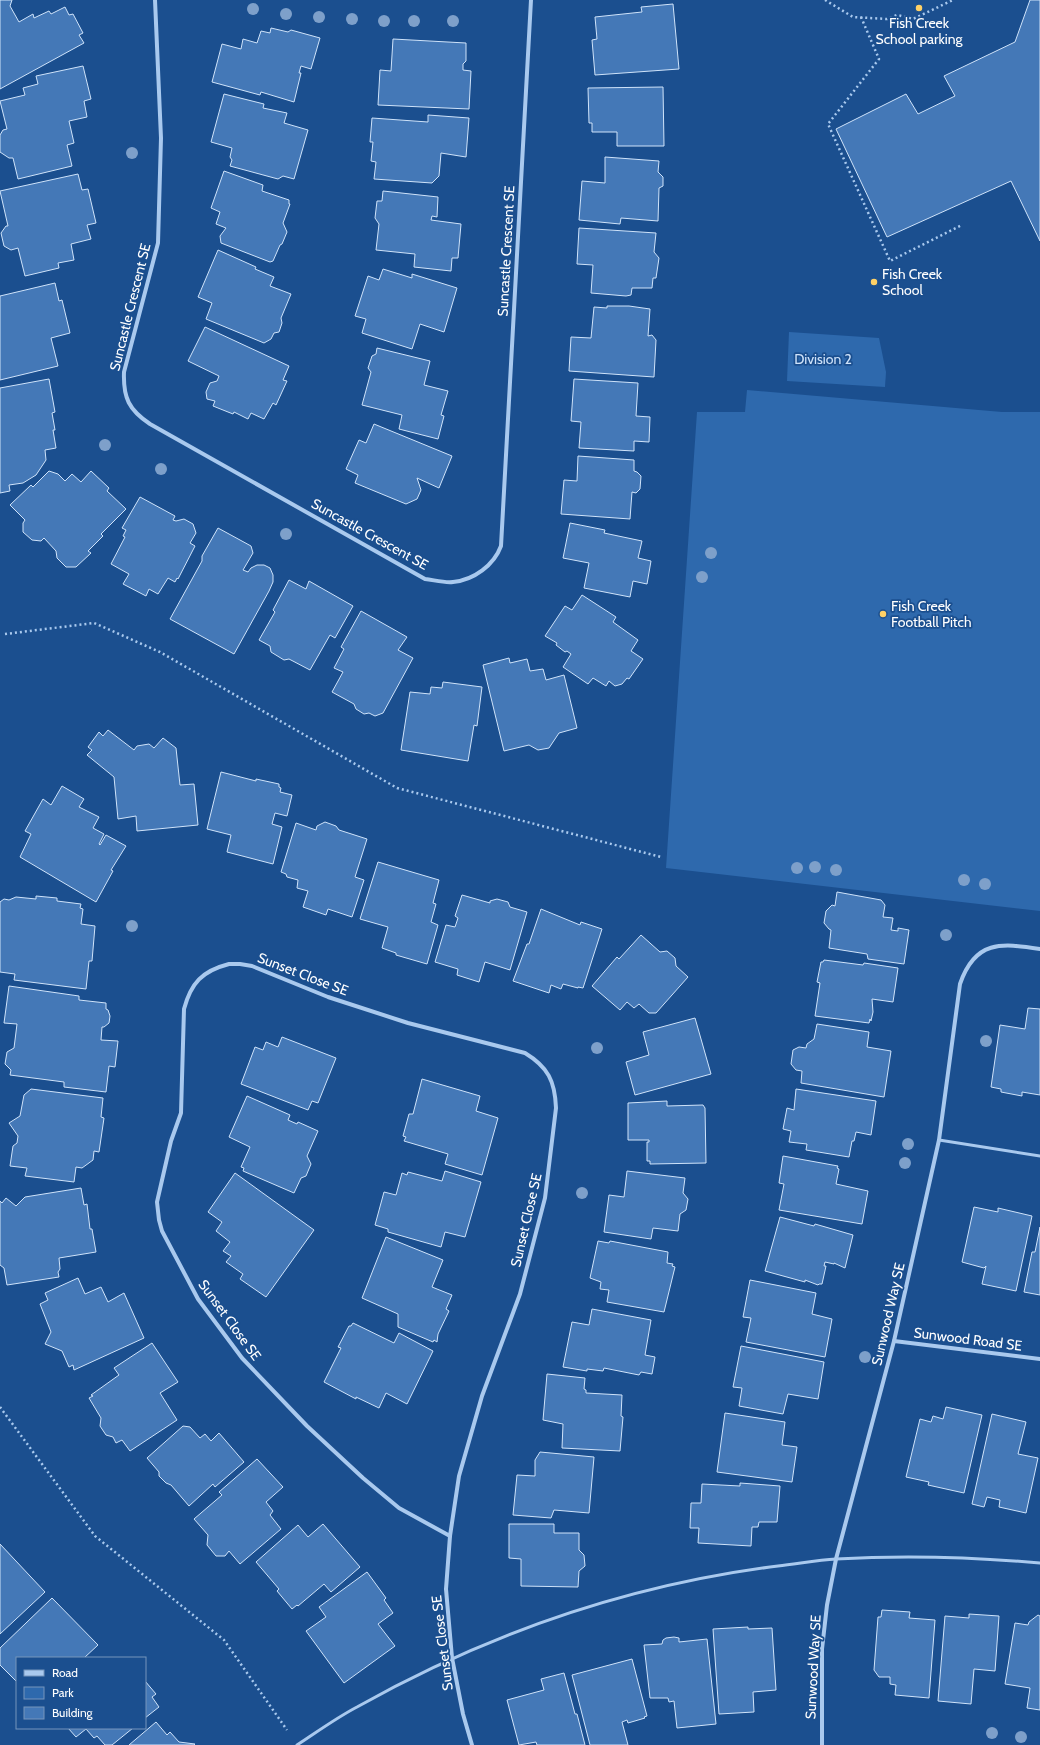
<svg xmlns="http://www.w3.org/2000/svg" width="1040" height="1745" font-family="Cabin,sans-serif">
<rect width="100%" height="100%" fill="#1b4f8f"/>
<g fill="#2e69ad">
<polygon points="789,332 879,338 886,372 885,387 787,381"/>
<polygon points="747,390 1002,412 1040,412 1040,911 666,868 697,412 745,412"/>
</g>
<g fill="#4478b7" stroke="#cfe3fa">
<polygon points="0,0 12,0 10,6 19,22 33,14 34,18 49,11 51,14 65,7 69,15 73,14 83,33 79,35 84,43 0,89"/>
<polygon points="1030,0 1040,0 1040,241 1011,181 887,237 836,129 906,94 918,114 955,96 944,76 1015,42"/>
<polygon points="673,4 679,69 595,75 592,40 597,39 595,17 642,12 641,7"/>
<polygon points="271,28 288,32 291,30 320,38 311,69 301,66 299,73 301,73 294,102 261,92 260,95 212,82 222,44 241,49 243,39 257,43 261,31 270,33"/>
<polygon points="393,39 466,43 466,61 463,64 463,70 471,71 469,109 378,105 380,70 391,71"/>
<polygon points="83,66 91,99 84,101 87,117 69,121 74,143 67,145 72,166 18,179 13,158 9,158 0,152 0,135 3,130 7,129 0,101 25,95 23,88 38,84 36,76"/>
<polygon points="663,87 664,146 617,146 617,132 592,132 592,123 589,123 588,88"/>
<polygon points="224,94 264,104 263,108 287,113 284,123 308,130 294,179 283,176 278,179 230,166 232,160 230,157 232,148 211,142"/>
<polygon points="428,115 469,118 466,157 441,153 439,176 432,183 374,179 376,162 371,161 373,142 370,142 372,118 428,122"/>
<polygon points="605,157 659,161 658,172 663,177 663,186 659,188 658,221 621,218 620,224 579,220 582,181 605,183"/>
<polygon points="224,171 263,185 262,191 289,200 289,204 290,204 283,223 287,232 282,244 280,245 273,261 270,262 221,243 220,236 226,228 216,224 220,212 211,208"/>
<polygon points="78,174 82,190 88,189 96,223 87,225 91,239 71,244 74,260 58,263 59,268 25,276 18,248 11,250 4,246 1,233 6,226 8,226 0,191"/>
<polygon points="383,191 438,197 437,217 432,216 431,220 461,224 458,258 452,258 451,271 414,267 415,254 376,250 379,224 375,218 377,201 382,201"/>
<polygon points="579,228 656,233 654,252 659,258 656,278 653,278 652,288 632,288 631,295 626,296 591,293 593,265 577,264"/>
<polygon points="218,250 256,267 255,269 274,277 270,286 291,294 281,318 282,323 279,332 274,333 271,339 264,343 206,319 212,303 198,297"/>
<polygon points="383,269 412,278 412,274 457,288 444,332 420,324 412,349 362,333 366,319 355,316 368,276 379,280"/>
<polygon points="55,283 59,301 62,300 70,333 51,338 58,366 0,380 0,296"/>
<polygon points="607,306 629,306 650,309 648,336 652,335 656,340 654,377 569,371 571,337 591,338 594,307 607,308"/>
<polygon points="205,327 289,366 283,380 287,381 276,405 273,403 264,419 251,413 248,419 234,412 233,414 213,406 215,401 207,399 206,392 210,383 217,381 219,376 188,361"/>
<polygon points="377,348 430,361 424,385 448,391 441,415 444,416 438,439 399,429 402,415 362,405 371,372 368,368 372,356 376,354"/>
<polygon points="49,379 55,412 52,413 55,430 53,430 56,448 45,450 46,460 36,475 23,483 9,485 10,491 0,493 0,388"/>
<polygon points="574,379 638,383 636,416 650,417 649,442 634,441 634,451 579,448 581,422 571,421"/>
<polygon points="374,424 452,456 439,488 417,478 421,490 417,499 406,504 355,483 358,475 346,469 359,440 366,443"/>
<polygon points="578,456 634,460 634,471 637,472 641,476 640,489 636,493 632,492 630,519 561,514 564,480 577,481"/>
<polygon points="49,471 58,474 65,481 72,474 81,482 91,471 109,488 107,491 126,509 101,534 103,536 88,551 91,553 76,567 66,567 57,558 56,551 44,538 41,541 32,540 23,532 23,523 25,520 10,505 31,485 33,487"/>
<polygon points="140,497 175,516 173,520 176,521 184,519 193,524 196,533 190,543 195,546 178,579 177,578 175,582 168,578 158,594 149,589 146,596 123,584 129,574 111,564 125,537 123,536 126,530 122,528"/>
<polygon points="570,523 605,530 604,533 642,541 638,558 651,561 647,584 633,581 630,597 584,588 589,563 563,558"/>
<polygon points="218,528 251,546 253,553 243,570 248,572 251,568 257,565 264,565 270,568 273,575 273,582 269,591 234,654 170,619 202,561 202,556"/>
<polygon points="289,580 306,589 309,581 353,606 335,638 330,635 310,670 289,659 284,660 271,652 270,646 259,640 275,612 273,610"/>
<polygon points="582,595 616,617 613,622 638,640 631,651 643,659 629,679 627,678 622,684 615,686 609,681 606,686 593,678 588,684 563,667 571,654 567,651 565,652 556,645 557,643 545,636 565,606 572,610"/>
<polygon points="361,611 407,637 398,650 413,658 383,713 375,716 369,713 364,714 356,709 354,704 332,692 343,672 334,668 344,649 341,647"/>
<polygon points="509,658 510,663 527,659 530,671 543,669 546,680 564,675 577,728 559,733 549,748 538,750 529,745 504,751 483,665"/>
<polygon points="443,682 482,687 477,726 474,725 468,761 401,750 410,692 430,694 431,687 442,688"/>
<polygon points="108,730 134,750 137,746 149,744 154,748 163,738 176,748 180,785 194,784 198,825 137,831 136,816 118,819 114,777 87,755 92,750 88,747 99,732 103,736"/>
<polygon points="221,772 256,781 256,779 279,784 279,787 281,788 280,792 292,795 287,816 275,813 272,824 282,827 273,864 227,852 231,835 207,829"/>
<polygon points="62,786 84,799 79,807 99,817 93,828 104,834 99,844 100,845 106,835 126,846 111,870 113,871 96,902 20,857 31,834 25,831 43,799 51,805"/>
<polygon points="325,822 336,826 339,830 367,839 355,877 364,880 352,917 328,909 326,915 303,907 308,891 297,888 298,880 287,877 286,874 281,872 296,823 316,830 317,826"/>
<polygon points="378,862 439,880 433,903 436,904 431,922 438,925 427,964 396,955 396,953 382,948 388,927 360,919"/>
<polygon points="837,892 881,900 885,905 883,917 893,918 891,930 898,931 898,928 909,930 904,964 868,959 867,954 829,948 831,930 829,929 824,923 826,911 832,905 835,906"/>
<polygon points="462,895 490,903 490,901 497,899 508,902 510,907 527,912 510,970 485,962 479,982 457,975 458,969 435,962 446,925 455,927 458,918 455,916"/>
<polygon points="36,896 57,898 57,901 81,904 80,908 83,909 81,924 95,926 92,961 89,961 86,989 14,980 15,974 0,972 0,902 4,899 9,900 16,897 36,899"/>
<polygon points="541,909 580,925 581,922 602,929 583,988 578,987 578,988 563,984 561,989 551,985 549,993 513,981 527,944 529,944"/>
<polygon points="641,935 660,952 667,951 675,958 676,966 688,977 656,1013 649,1013 639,1004 634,1008 627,1002 620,1010 592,986 617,957 619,959"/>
<polygon points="824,960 863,965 864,963 898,968 893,1002 872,999 873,1012 871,1021 870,1019 869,1023 815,1016 820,983 817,982 821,962 823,962"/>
<polygon points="9,986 79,996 79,1000 106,1003 106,1009 108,1010 110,1016 109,1023 104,1027 102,1027 101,1040 118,1041 115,1067 109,1066 106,1092 64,1087 64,1082 10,1075 11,1070 5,1064 7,1052 14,1048 17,1024 4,1023"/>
<polygon points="1028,1008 1040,1009 1040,1095 1022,1092 1022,1096 1001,1092 1001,1089 991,1087 1000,1025 1025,1029"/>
<polygon points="695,1018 711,1074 635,1095 626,1062 649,1055 643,1032"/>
<polygon points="817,1024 869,1032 867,1047 891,1051 884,1097 801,1083 802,1071 796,1070 791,1064 793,1050 799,1047 806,1048 807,1044 814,1039"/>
<polygon points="282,1037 336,1058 318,1103 312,1101 308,1110 241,1084 255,1047 263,1050 266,1042 278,1047"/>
<polygon points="422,1079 480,1096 476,1111 498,1118 482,1175 445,1164 448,1154 404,1141 406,1137 403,1136 409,1114 413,1114"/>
<polygon points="31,1089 103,1098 101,1117 104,1118 99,1152 94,1151 93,1160 82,1168 76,1167 74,1182 25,1176 27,1168 10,1166 13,1146 17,1143 18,1136 9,1123 20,1116 24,1095"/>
<polygon points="796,1089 876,1101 871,1135 856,1132 854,1141 852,1141 849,1157 806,1150 807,1144 789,1142 791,1131 783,1129 787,1108 794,1110"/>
<polygon points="247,1096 290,1115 288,1120 297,1124 298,1122 318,1131 307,1156 311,1164 306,1176 301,1178 294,1193 243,1171 244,1168 241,1167 250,1147 229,1137"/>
<polygon points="667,1101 667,1106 703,1105 705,1108 706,1163 650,1164 650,1161 647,1161 647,1142 649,1142 649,1140 628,1140 628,1103"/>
<polygon points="783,1156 838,1166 837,1168 839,1169 836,1184 868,1191 862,1224 779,1210 784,1184 779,1183"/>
<polygon points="445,1171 481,1182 465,1237 445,1232 441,1247 388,1232 388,1229 375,1225 384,1192 396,1195 402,1173 407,1175 408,1172 442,1181"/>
<polygon points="627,1171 685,1178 683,1193 688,1199 686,1210 680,1214 678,1231 653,1228 651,1239 604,1232 609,1195 624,1197"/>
<polygon points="235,1173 314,1230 266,1297 240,1279 243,1274 226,1262 231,1256 223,1251 230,1242 216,1231 222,1222 208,1212"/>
<polygon points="81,1188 84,1205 87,1204 90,1229 92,1229 96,1252 59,1258 60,1269 58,1272 59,1277 7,1285 4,1268 0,1265 0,1201 2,1203 6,1198 16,1206 25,1197"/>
<polygon points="974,1207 998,1212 998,1208 1032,1216 1016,1291 982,1284 986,1266 984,1268 962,1262"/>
<polygon points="780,1217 814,1226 815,1224 853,1235 845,1268 834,1263 834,1264 825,1262 824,1266 826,1266 822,1284 819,1284 818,1285 805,1280 805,1282 765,1271"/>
<polygon points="1040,1227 1040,1295 1024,1292 1032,1252 1035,1252"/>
<polygon points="386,1237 443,1260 432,1287 452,1295 446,1309 449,1311 438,1334 437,1342 434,1340 433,1342 398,1327 398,1314 362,1298"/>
<polygon points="598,1241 609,1243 610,1241 668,1252 667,1263 673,1264 672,1266 675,1267 664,1312 607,1302 609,1290 600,1289 601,1282 590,1278"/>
<polygon points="78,1278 85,1294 101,1287 108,1302 124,1293 144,1338 74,1370 73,1365 69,1367 62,1351 45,1344 51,1332 40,1304 48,1300 45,1293"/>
<polygon points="750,1280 816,1293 812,1314 832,1319 825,1357 746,1342 751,1318 743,1317"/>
<polygon points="592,1309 651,1320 645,1355 655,1357 652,1374 641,1372 639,1375 604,1368 603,1371 587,1369 587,1371 563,1367 572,1322 589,1325"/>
<polygon points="353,1323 394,1343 399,1333 433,1351 407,1404 386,1393 379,1408 356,1397 356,1399 324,1382 341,1348 338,1347 349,1326 351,1326"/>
<polygon points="152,1343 178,1382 160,1393 177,1420 130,1451 122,1440 116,1443 113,1437 106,1435 100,1426 101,1418 89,1398 93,1396 91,1395 119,1375 114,1368"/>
<polygon points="741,1346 824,1362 818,1399 788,1394 783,1414 739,1406 742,1388 733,1387"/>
<polygon points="547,1374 585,1378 584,1389 586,1390 586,1393 622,1395 621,1416 623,1417 620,1451 562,1448 563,1424 543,1420"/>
<polygon points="946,1407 982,1415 964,1493 928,1485 929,1482 906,1477 920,1419 931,1422 933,1416 943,1419"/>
<polygon points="725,1413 785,1422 782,1445 797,1447 792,1482 717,1472"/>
<polygon points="992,1414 1026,1422 1018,1454 1038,1458 1026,1513 999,1507 1000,1500 987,1497 984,1507 972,1504"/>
<polygon points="183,1426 190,1427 200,1438 205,1434 211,1441 219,1433 244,1462 215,1487 213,1484 189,1506 171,1485 166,1483 159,1476 159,1472 147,1458"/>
<polygon points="540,1452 594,1457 589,1513 554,1510 551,1518 513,1515 517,1475 535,1476 535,1460"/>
<polygon points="257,1459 283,1487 266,1502 273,1511 270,1515 281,1529 240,1564 229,1551 225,1556 216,1556 207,1545 208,1535 194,1519 222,1495 219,1492"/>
<polygon points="740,1483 780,1486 777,1522 759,1522 758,1527 752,1527 751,1546 698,1543 699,1528 690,1528 691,1503 701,1503 702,1484 740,1486"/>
<polygon points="323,1524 360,1567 331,1592 324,1584 298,1606 297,1605 292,1609 277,1591 279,1589 256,1562 298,1525 308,1537"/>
<polygon points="509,1524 554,1524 554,1533 579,1533 579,1550 584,1555 585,1566 579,1571 578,1587 521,1586 521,1559 509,1558"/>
<polygon points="0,1544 45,1592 0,1634"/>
<polygon points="367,1572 386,1598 384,1600 393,1613 378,1624 395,1646 344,1683 306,1631 326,1617 319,1607"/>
<polygon points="52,1598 98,1645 84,1658 17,1658 17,1682 0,1665 0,1648"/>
<polygon points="882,1610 910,1612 909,1618 935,1620 929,1698 895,1695 896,1685 890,1684 890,1677 879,1677 874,1670 878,1617 881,1617"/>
<polygon points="969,1614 999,1616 995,1671 974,1669 971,1704 938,1701 945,1616 969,1618"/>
<polygon points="1038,1615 1040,1616 1040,1710 1027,1708 1030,1688 1005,1684 1015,1623 1028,1625 1029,1622"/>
<polygon points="748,1627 748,1629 772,1628 776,1690 753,1692 754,1712 719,1714 713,1629"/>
<polygon points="674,1637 679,1638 679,1642 707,1639 716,1724 677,1728 674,1701 669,1702 668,1698 650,1698 644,1645 662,1644 663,1640 666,1638"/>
<polygon points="632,1659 647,1716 644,1717 645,1718 628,1723 627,1720 622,1722 628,1745 590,1745 572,1675"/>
<polygon points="564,1673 575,1714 577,1714 585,1745 537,1745 536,1742 519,1745 507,1700 544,1690 541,1679"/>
<polygon points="145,1681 156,1694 152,1697 159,1707 145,1718"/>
<polygon points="156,1722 167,1735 170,1732 179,1742 195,1744 194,1745 129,1745"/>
<polygon points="68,1728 133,1728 112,1745 105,1745 97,1736 94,1738 86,1729 76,1737"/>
</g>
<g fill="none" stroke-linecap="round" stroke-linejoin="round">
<g stroke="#a9c9ee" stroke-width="2.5" stroke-dasharray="2 3" stroke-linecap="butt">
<polyline points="825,0 853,17 887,19 897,15 913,19 953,0"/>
<polyline points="861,17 879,59 828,124 890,261 962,225"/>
<polyline points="5,634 94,623 160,652 397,788 661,857"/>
<polyline points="0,1407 95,1536 224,1640 287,1730"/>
</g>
<g stroke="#a9c9ee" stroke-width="3">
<polyline points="939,1140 1040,1156"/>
<path d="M297,1745C317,1732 336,1718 357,1707C489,1633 627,1585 778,1566C797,1564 817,1560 836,1559C904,1555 973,1557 1040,1563"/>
</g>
<g stroke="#a9c9ee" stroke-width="4">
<path d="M155,0L161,138L158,243L124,372C123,398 129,410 150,424L425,579C434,580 444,583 453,582C474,580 494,565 501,546L531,0"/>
<path d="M229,964H240L252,966L328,997L408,1023L525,1053C548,1067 555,1081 556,1108L545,1198L520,1294L482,1396L459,1476L450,1536L399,1508L363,1478L307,1426L242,1358L198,1299L162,1231L159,1220L157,1202L171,1141L181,1113L184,1009C191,983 202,971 229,964Z"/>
<polyline points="894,1341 1040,1359"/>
<polyline points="450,1536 446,1589 452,1658 463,1714 472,1745"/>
<path d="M822,1745V1649L827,1605L836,1559L894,1341L939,1140L960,984C975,940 1001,943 1040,949"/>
</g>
</g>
<g fill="#7ea0ca">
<circle cx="253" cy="9" r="6"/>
<circle cx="286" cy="14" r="6"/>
<circle cx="319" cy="17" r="6"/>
<circle cx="352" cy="19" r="6"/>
<circle cx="384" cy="21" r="6"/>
<circle cx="414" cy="21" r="6"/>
<circle cx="453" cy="21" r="6"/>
<circle cx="132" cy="153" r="6"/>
<circle cx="105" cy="445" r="6"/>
<circle cx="161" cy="469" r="6"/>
<circle cx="286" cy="534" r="6"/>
<circle cx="711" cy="553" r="6"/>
<circle cx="702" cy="577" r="6"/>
<circle cx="815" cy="867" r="6"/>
<circle cx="797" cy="868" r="6"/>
<circle cx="836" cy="870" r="6"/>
<circle cx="964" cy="880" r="6"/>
<circle cx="985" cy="884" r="6"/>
<circle cx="132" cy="926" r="6"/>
<circle cx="946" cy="935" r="6"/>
<circle cx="986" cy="1041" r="6"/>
<circle cx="597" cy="1048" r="6"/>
<circle cx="908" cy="1144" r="6"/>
<circle cx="905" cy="1163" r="6"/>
<circle cx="582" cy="1193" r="6"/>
<circle cx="865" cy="1357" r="6"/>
<circle cx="992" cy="1733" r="6"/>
<circle cx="1021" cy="1737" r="6"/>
</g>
<g fill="#ffd166" stroke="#1b4f8f" stroke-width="1.5">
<circle cx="919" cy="8" r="4"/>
<circle cx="874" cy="282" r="4"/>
<circle cx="883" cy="614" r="4"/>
</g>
<g text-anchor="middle" stroke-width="3.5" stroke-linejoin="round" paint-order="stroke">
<g font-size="14" fill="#fff" stroke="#1b4f8f" text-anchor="start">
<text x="919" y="28" text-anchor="middle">Fish Creek<tspan x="919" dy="16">School parking</tspan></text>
<text x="882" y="279">Fish Creek<tspan x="882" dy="16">School</tspan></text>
<text x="891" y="611">Fish Creek<tspan x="891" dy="16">Football Pitch</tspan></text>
</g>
<g font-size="14" fill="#fff" stroke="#1b4f8f">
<text transform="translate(506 251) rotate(-87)" y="5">Suncastle Crescent SE</text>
<text transform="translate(130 307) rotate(-76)" y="5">Suncastle Crescent SE</text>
<text transform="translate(370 534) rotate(29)" y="5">Suncastle Crescent SE</text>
<text transform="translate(303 974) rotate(21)" y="5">Sunset Close SE</text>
<text transform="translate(526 1220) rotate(-77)" y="5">Sunset Close SE</text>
<text transform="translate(888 1314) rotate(-77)" y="5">Sunwood Way SE</text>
<text transform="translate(230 1320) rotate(54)" y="5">Sunset Close SE</text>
<text transform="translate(968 1339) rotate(7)" y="5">Sunwood Road SE</text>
<text transform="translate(442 1643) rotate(-97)" y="5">Sunset Close SE</text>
<text transform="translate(813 1667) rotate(-87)" y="5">Sunwood Way SE</text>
</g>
<g font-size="14" fill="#cfe3fa" stroke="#1b4f8f">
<text x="823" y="364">Division 2</text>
</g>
</g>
<rect x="16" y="1657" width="130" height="72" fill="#1b4f8f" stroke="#7695bc"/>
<rect x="24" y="1670" width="20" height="6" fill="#a9c9ee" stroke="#7695bc"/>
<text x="52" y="1677" font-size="12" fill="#ffffff">Road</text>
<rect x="24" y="1687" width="20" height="12" fill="#2e69ad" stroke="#7695bc"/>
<text x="52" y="1697" font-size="12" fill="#ffffff">Park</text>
<rect x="24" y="1707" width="20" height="12" fill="#4478b7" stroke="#7695bc"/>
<text x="52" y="1717" font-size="12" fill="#ffffff">Building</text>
</svg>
